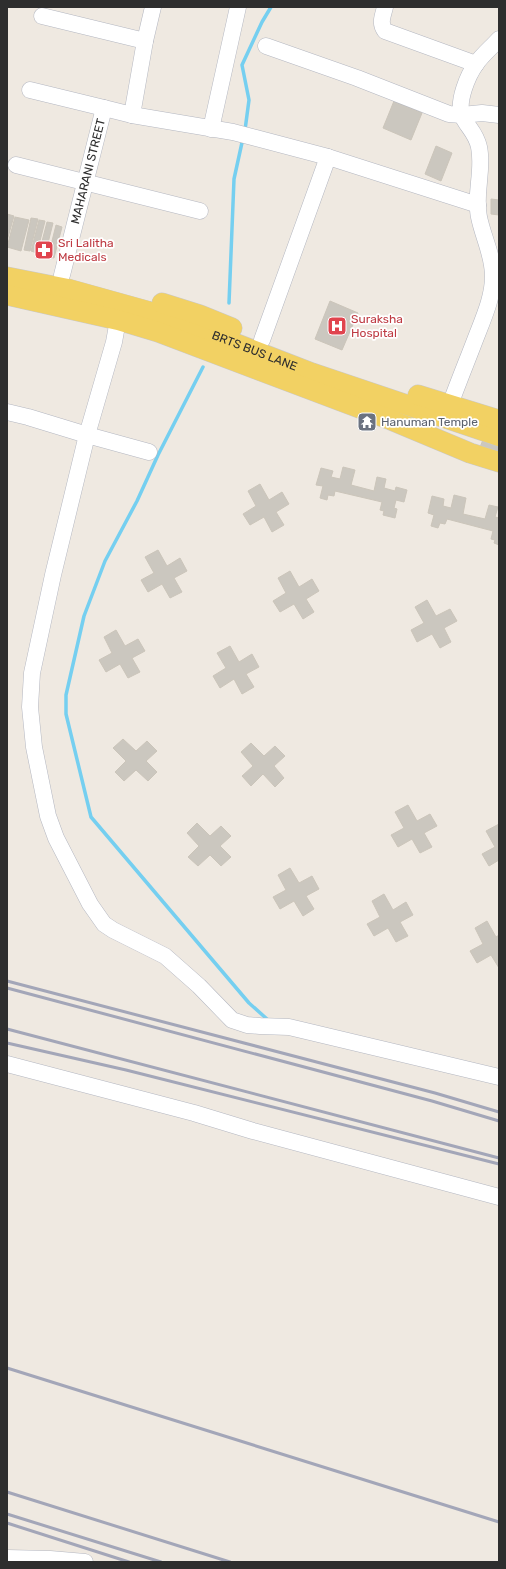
<svg xmlns="http://www.w3.org/2000/svg" width="506" height="1569" font-family="Rubik,sans-serif">
<rect width="100%" height="100%" fill="#efe9e1"/>
<g fill="none" stroke-linecap="round" stroke-linejoin="round">
<g stroke="#75cff0" stroke-width="3.5">
<polyline points="245,130 249,100 242,65 262,22 271,7"/>
<polyline points="229,303 234,179 243,138"/>
<polyline points="203,367 158,455 137,501 105,561 84,616 66,695 66,714 91,817 249,1003 267,1019"/>
</g>
</g>
<g fill="#cbc7bf" stroke="#cbc5ba">
<polygon points="394,101 422,113 411,140 383,128"/>
<polygon points="436,146 452,153 441,181 425,174"/>
<polygon points="491,199 499,200 499,215 491,214"/>
<polygon points="7,214 14,216 7,241"/>
<polygon points="15,217 29,220 21,251 7,247"/>
<polygon points="31,218 38,219 30,251 24,250"/>
<polygon points="39,220 45,221 37,253 31,251"/>
<polygon points="47,222 53,223 45,255 39,253"/>
<polygon points="56,225 62,227 54,258 48,257"/>
<polygon points="330,301 358,313 342,350 315,339"/>
<polygon points="483,440 499,446 499,453 480,447"/>
<polygon points="343,467 355,470 351,485 374,491 377,477 386,479 384,488 395,491 396,487 407,490 404,502 396,500 394,508 397,509 395,518 383,515 384,511 380,510 382,502 335,491 334,496 328,495 327,500 320,498 323,486 316,485 321,468 333,471 331,477 340,479"/>
<polygon points="260,484 269,500 282,492 289,504 276,512 284,525 272,532 264,517 250,525 243,514 256,506 248,491"/>
<polygon points="454,495 466,498 463,514 485,519 489,505 498,507 495,517 499,518 499,545 494,543 495,540 491,539 493,531 447,519 445,524 440,523 438,528 431,526 434,515 428,513 432,496 444,499 443,506 451,508"/>
<polygon points="158,550 167,566 180,558 187,571 174,578 182,592 170,598 162,584 148,592 141,580 154,573 145,557"/>
<polygon points="290,571 299,587 312,579 319,591 306,599 314,612 303,619 294,604 280,612 273,601 286,593 278,578"/>
<polygon points="427,600 436,616 450,609 457,621 444,628 451,642 440,648 432,634 417,642 411,630 424,623 415,607"/>
<polygon points="116,630 125,646 138,639 145,651 132,658 140,672 128,678 120,664 106,672 99,660 112,653 104,637"/>
<polygon points="230,646 239,662 252,654 259,667 246,674 254,687 242,694 234,679 220,688 213,676 226,668 217,653"/>
<polygon points="123,739 136,751 147,741 157,751 146,761 157,772 148,781 136,770 124,781 115,772 126,761 113,748"/>
<polygon points="251,743 264,756 275,746 285,756 274,766 284,778 275,787 263,774 251,786 242,776 253,766 241,752"/>
<polygon points="408,805 417,821 430,814 437,826 424,833 432,847 420,853 412,839 398,847 391,835 404,828 395,812"/>
<polygon points="197,823 210,836 221,826 231,836 220,846 231,857 221,866 210,855 198,866 188,857 199,846 187,833"/>
<polygon points="499,824 499,860 489,866 482,854 495,847 486,831"/>
<polygon points="290,868 299,883 312,876 319,889 306,896 314,909 303,916 294,901 280,909 273,897 286,890 278,875"/>
<polygon points="384,894 393,910 406,902 413,915 400,922 408,936 396,942 388,928 374,936 367,924 380,917 372,901"/>
<polygon points="487,921 496,937 499,935 499,968 491,955 477,963 470,951 483,944 475,928"/>
</g>
<g fill="none" stroke-linecap="round" stroke-linejoin="round">
<g stroke="#b4b7c1" stroke-width="17">
<g id="minor">
<path d="M385,7C383,16 379,23 385,31L476,64"/>
<polyline points="42,16 145,41"/>
<polyline points="266,46 357,78 449,114 462,115 482,113 499,115"/>
<polyline points="30,90 104,108"/>
<polyline points="132,115 233,132 256,138 328,157 478,205"/>
<polyline points="211,129 238,7"/>
<polyline points="16,165 200,211"/>
<path id="s1" d="M62,275L104,108L132,115L145,41L153,7"/>
<polyline points="118,320 114,342 87,435 53,575 32,673 30,707 34,747 48,816 56,838 90,904 104,924 113,930 165,956 199,986 232,1020 247,1025 260,1026 289,1027 499,1077"/>
<polyline points="262,340 328,157"/>
<path d="M450,405C458,383 467,361 475,340C483,319 493,298 493,276C493,255 483,237 479,217C474,194 484,170 479,147C476,132 466,126 462,115C457,101 468,75 476,64C482,55 492,47 499,39"/>
<polyline points="7,412 28,417 87,435 149,452"/>
<polyline points="7,1064 194,1113 253,1131 499,1197"/>
<polyline points="7,1558 50,1559 85,1562"/>
</g>
</g>
<g stroke="#c9c9c9" stroke-width="21">
<g id="major">
<path id="s2" d="M7,277L68,289L147,311L211,334L312,373L499,436"/>
<polyline points="7,295 118,320 158,332 391,420 470,453 499,462"/>
<polyline points="162,303 200,315 232,328"/>
<polyline points="418,395 499,420"/>
</g>
</g>
<use href="#minor" stroke="#fff" stroke-width="16"/>
<use href="#major" stroke="#f2d163" stroke-width="20"/>
<g stroke="#a3a6b8" stroke-width="3">
<polyline points="7,981 435,1093 499,1112"/>
<polyline points="7,988 432,1101 499,1121"/>
<polyline points="7,1029 499,1158"/>
<polyline points="7,1043 126,1070 499,1164"/>
<polyline points="7,1368 499,1522"/>
<polyline points="7,1492 230,1562"/>
<polyline points="7,1514 161,1562"/>
<polyline points="7,1523 129,1562"/>
</g>
</g>
<defs>
<g id="pharmacy-square" transform="scale(1)"><rect x="-9" y="-9" width="18" height="18" rx="4" fill="#e0444e" stroke="#fff"/><path d="M-2-6h4v4h4v4h-4v4h-4v-4h-4v-4h4Z" fill="#fff"/></g>
<g id="hospital-square" transform="scale(1)"><rect x="-9" y="-9" width="18" height="18" rx="4" fill="#e0444e" stroke="#fff"/><path d="M-5-5h3v3.5h4V-5h3V5h-3V1.5h-4V5h-3Z" fill="#fff"/></g>
<g id="temple-square" transform="scale(1)"><rect x="-9" y="-9" width="18" height="18" rx="4" fill="#6b7280" stroke="#fff"/><path d="M0-6L5-2H3V0L6.5 2.5H4V6H1.5V3h-3V6H-4V2.5H-6.5L-3 0V-2H-5Z" fill="#fff"/></g>
</defs>
<g fill-rule="evenodd">
<use href="#pharmacy-square" x="44" y="250"/>
<use href="#hospital-square" x="337" y="326"/>
<use href="#temple-square" x="367" y="422"/>
</g>
<g text-anchor="middle" stroke-width="3.5" stroke-linejoin="round" paint-order="stroke">
<g font-size="12" fill="#2e2e2e" stroke="#fff">
<text dy="4" stroke="none"><textPath href="#s1" startOffset="107">MAHARANI STREET</textPath></text>
<text dy="4" stroke="none"><textPath href="#s2" startOffset="259">BRTS BUS LANE</textPath></text>
</g>
<g font-size="12" fill="#be3a42" stroke="#fff" text-anchor="start">
<text x="58" y="247">Sri Lalitha<tspan x="58" dy="14">Medicals</tspan></text>
<text x="351" y="323">Suraksha<tspan x="351" dy="14">Hospital</tspan></text>
</g>
<g font-size="12" fill="#5b616d" stroke="#fff" text-anchor="start">
<text x="381" y="426">Hanuman Temple</text>
</g>
</g>
<rect width="506" height="1569" fill="none" stroke="#2e2e2e" stroke-width="16"/>
</svg>
